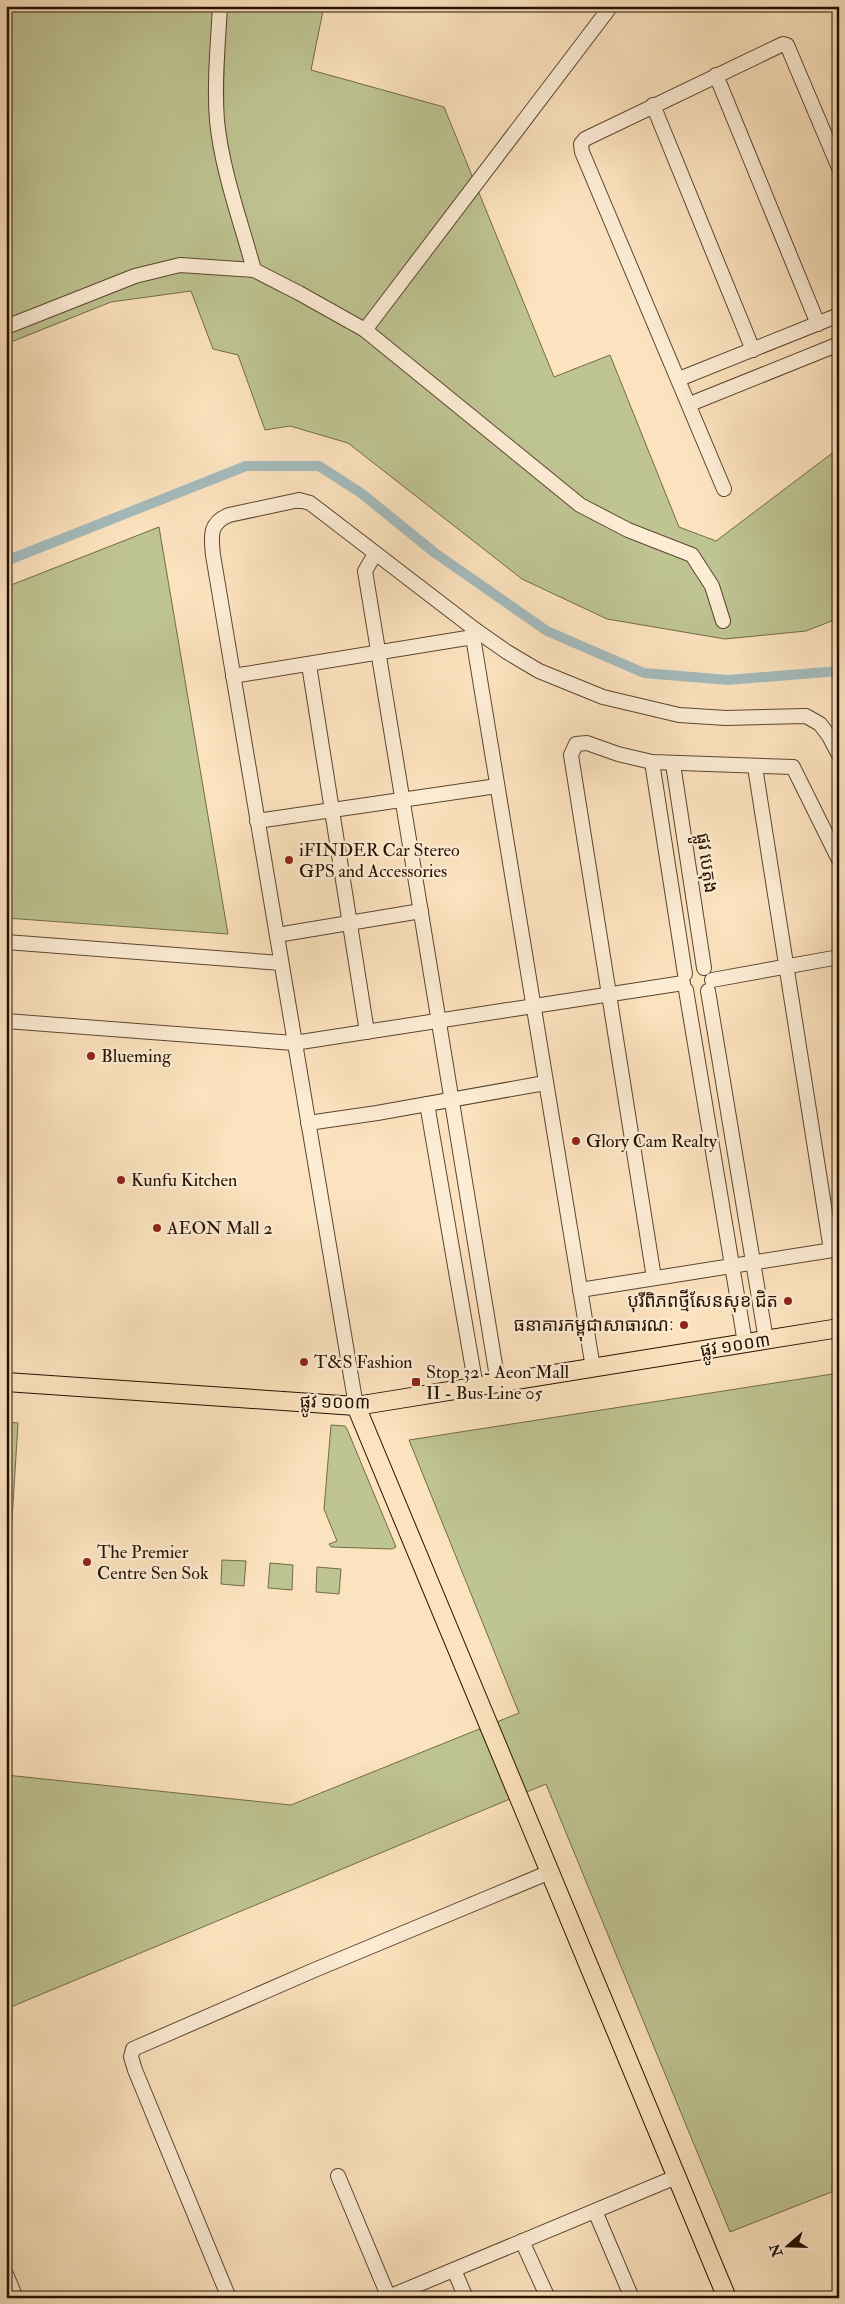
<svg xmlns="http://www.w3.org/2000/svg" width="845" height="2304" font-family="'IM FELL Double Pica','Noto Sans Khmer',serif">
<rect width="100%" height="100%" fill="#fce3bf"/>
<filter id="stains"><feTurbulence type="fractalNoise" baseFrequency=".004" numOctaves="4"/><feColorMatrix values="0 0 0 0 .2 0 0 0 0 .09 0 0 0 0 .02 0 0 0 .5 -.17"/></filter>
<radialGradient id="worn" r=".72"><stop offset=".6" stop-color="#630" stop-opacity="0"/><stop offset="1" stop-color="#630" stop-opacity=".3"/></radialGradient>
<g fill="#bec492" stroke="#726a49">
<polygon points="6,6 324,6 311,70 444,107 554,377 610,355 679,527 716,541 839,448 839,618 806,631 725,639 607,619 522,579 348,443 290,426 265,430 238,355 213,349 191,291 111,302 6,344"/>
<polygon points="159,527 228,934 6,918 6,587"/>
<polygon points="839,1373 839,2189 730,2232 546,1784 6,2009 6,1775 291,1805 519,1713 409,1440"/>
<polygon points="6,1422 18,1423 6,1618"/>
<polygon points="331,1425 345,1426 347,1429 396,1547 392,1549 331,1547 329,1544 337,1541 324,1509"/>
<polygon points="222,1560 246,1561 244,1586 221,1584"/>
<polygon points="270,1563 293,1565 292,1590 268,1588"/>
<polygon points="317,1567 341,1569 339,1594 316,1592"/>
</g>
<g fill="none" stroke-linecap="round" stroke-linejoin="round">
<polyline stroke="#a4bbbd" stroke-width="10" points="6,561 246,466 319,466 361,493 435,553 547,631 644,673 728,680 839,671"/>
<g stroke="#5c4530" stroke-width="16">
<g id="minor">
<path d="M220,6C218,44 214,83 217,121C222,171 241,222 254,270L299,293L365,330L580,505L628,530L692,555L712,586L723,621"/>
<polyline points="716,75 818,324"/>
<polyline points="653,105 753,350"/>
<polyline points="6,327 135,276 180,265 254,270"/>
<polyline points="365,330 611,6"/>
<polyline points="679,379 839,315"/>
<polyline points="690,404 839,344"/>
<polyline points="724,489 582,152 581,144 585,139 783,44 787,45 839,168"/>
<polyline points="375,554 365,571 498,1383"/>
<polyline points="477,631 473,637 593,1368"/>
<polyline points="309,665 367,1032"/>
<polyline points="233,676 473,637"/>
<polyline points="652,762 685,974"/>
<polyline points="673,764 704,968"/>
<polyline points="755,767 831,1250"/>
<polyline points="257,821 497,786"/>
<polyline points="277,935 421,911"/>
<polyline points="6,942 281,963"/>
<polyline points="712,980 839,957"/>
<polyline points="686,990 745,1343"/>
<polyline points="708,991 766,1340"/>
<polyline points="6,1021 294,1043 683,983"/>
<polyline points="427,1104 476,1387"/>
<polyline points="308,1123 377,1113 545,1083"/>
<polyline points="654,1278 571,755 576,744 587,743 618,754 652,762 793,767 839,860"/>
<polyline points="580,1290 839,1249"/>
<path d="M356,1406L213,555C211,536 209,523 229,515L299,500L310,503L477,631L507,652L539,671L603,697L679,715L726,718L806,716L820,724L829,736L839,755"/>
<polyline points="338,2176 389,2298"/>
<polyline points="595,2211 632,2298"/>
<polyline points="522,2241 548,2298"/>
<polyline points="454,2270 466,2298"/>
<polyline points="6,2274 16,2298"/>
<polyline points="229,2298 135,2070 131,2057 133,2049 312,1971 550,1872"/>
<polyline points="386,2298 676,2177"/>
</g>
</g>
<g stroke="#261000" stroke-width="20">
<g id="major">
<polyline points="6,1382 356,1406 839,1328"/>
<polyline points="356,1406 727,2298"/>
</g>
</g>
<use href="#minor" stroke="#fdedd5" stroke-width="14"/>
<use href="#major" stroke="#fce3bf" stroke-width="18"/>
</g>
<g fill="#8f2418" stroke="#fdedd5" stroke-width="2">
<circle cx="289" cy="860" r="5"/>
<circle cx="91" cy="1056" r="5"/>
<circle cx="576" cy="1141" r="5"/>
<circle cx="121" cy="1180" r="5"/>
<circle cx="157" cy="1228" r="5"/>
<circle cx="788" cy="1301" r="5"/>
<circle cx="684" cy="1325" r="5"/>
<circle cx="304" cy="1362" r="5"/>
<rect x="411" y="1377" width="10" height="10" rx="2.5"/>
<circle cx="87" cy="1562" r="5"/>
</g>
<g text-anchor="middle" stroke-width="4.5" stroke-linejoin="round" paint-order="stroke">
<g font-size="18" fill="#261000" stroke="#fdedd5" text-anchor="start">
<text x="299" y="856">iFINDER Car Stereo<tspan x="299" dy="21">GPS and Accessories</tspan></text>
<text x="101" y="1062">Blueming</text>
<text x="586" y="1147">Glory Cam Realty</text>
<text x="131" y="1186">Kunfu Kitchen</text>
<text x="167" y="1234">AEON Mall 2</text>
<text x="778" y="1307" text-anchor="end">បុរីពិភពថ្មីសែនសុខ ជិត</text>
<text x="674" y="1331" text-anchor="end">ធនាគារកម្ពុជាសាធារណៈ</text>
<text x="314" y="1368">T&amp;S Fashion</text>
<text x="426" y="1378">Stop 32 - Aeon Mall<tspan x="426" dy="21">II - Bus Line 05</tspan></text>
<text x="97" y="1558">The Premier<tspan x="97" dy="21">Centre Sen Sok</tspan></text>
</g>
<g font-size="18" fill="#261000" stroke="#fdedd5">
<text transform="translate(707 863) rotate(82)" y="6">ផ្លូវ បេតុង</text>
<text transform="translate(735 1345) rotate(-9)" y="6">ផ្លូវ ១០០៣</text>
<text transform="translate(335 1402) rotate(1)" y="6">ផ្លូវ ១០០៣</text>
</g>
</g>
<rect width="845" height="2304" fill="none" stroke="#fce3bf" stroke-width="25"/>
<rect x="8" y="8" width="830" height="2289" fill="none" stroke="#261000" stroke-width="2.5"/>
<rect x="12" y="12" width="820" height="2279" fill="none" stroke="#261000"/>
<g transform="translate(788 2246) rotate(250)" stroke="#fdedd5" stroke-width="4" paint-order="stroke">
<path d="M0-4L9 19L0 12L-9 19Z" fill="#261000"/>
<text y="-8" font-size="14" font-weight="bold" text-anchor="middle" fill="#261000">N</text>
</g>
<rect width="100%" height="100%" filter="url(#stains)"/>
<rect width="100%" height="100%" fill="url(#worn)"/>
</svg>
